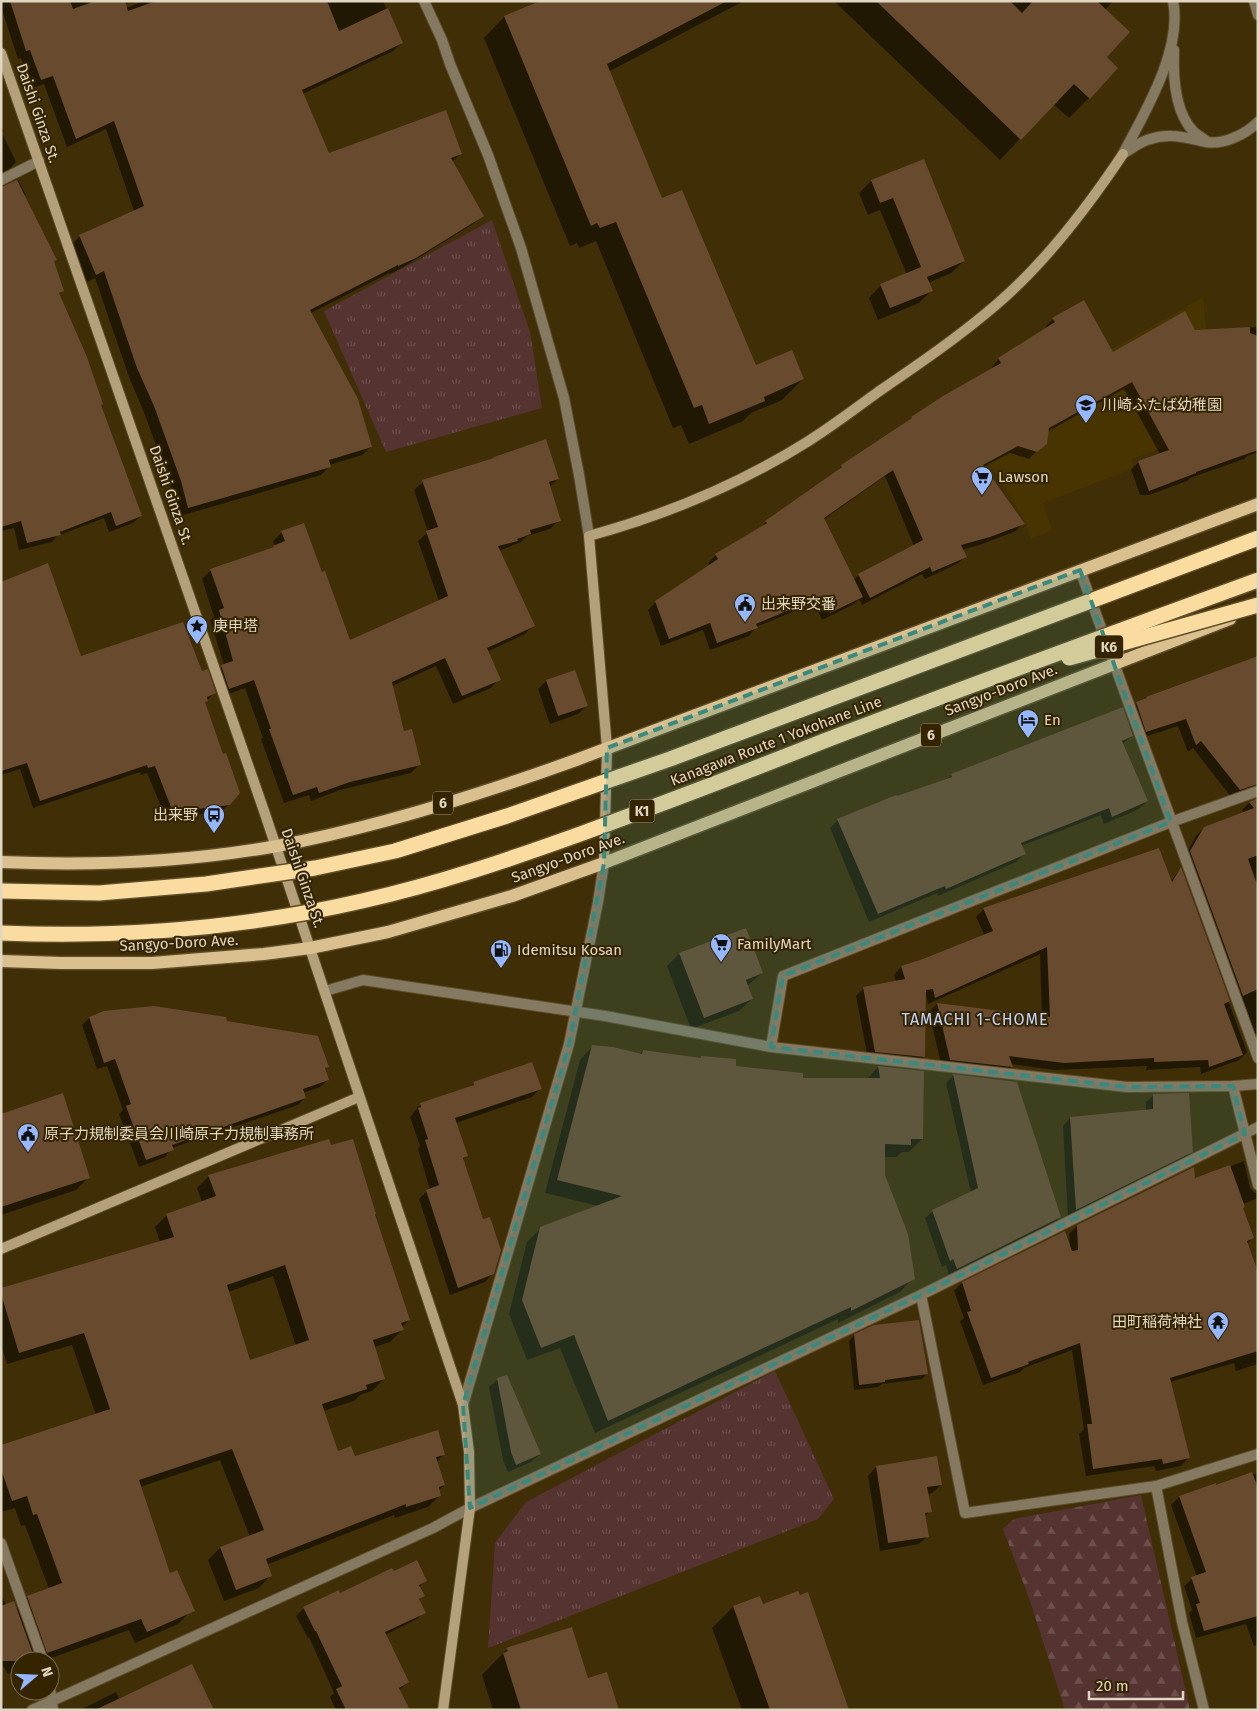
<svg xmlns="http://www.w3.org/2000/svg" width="1259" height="1711" font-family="'Fira Sans','Noto Sans JP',sans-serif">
<defs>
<pattern id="forest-firs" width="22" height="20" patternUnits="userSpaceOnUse" patternTransform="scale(1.25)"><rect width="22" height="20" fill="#553331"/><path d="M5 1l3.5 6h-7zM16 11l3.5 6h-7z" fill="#6d504d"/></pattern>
<pattern id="park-tufts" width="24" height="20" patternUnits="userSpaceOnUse" patternTransform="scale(1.25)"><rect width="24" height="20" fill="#553331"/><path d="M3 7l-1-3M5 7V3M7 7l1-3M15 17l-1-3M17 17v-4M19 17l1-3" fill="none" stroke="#6d504d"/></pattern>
</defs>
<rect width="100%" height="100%" fill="#3f2e06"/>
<polygon fill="#483401" points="1203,297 1214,405 1195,436 1132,459 1135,468 1043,503 1052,530 1031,539 1023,518 969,431"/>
<polygon fill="url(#forest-firs)" points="1141,1495 1190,1710 1065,1710 1029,1598 1003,1529 1014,1519"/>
<g fill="url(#park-tufts)">
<polygon points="492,220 530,332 542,408 386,452 324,311"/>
<polygon points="775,1371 834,1499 818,1519 488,1648 495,1543 526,1502"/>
</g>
<g fill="#0007" fill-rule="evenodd">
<polygon points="1,1 124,1 126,8 144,1 383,1 402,43 393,51 302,94 329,154 460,154 452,162 482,215 473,224 405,266 390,274 389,273 311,313 371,447 362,455 329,465 329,467 321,475 180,516 172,490 145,415 129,377 95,278 87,282 71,245 80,236 134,211 106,129 67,147 44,84 32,88 21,58 18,59 1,7"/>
<polygon points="540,1 744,1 608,72 662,200 756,367 803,379 782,400 751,413 743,421 689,444 681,425 673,428 596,241 579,248 577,243 570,246 484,38 504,17 537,4"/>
<polygon points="834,1 1113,1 1105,10 1105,57 1089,98 1069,118 1053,104 1000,160"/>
<polygon points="1,125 4,131 2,133 16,162 9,170 1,174"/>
<polygon points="923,160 964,261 951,273 928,283 931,291 919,303 878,320 869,298 881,285 907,275 880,210 868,215 859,193 871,181"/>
<polygon points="18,180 26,195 24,197 55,260 53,262 62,290 59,294 141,516 133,523 109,532 104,518 57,536 52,542 19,550 14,528 1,531 1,188"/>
<path d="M1053,319L1113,353L1194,331L1258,327V452L1247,456L1244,459L1190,478L1187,481L1149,495H1140L1131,469L1139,462L1160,454L1124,389L1047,432L1045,443L1029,459L1010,453L983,467L1023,523L1016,531L982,544L962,550L965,557L957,564L925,579L922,574L862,605L859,599L854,604L822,620L814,603L756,627L749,636L710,650L703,630L661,646L648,610L656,602L710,565L708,563L716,555L758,530L766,522L834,474L842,466L904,425L911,418L943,397L993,369L992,367L999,359L1047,329L1046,326ZM885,476L914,546L859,575L853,580L823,520Z"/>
<polygon points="558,479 549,487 559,520 550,529 527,536 521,542 499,551 533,625 525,634 487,652 499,679 491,688 453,704 436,666 392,686 404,733 420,764 411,773 340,790 311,801 309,795 284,803 261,739 263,738 245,688 220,697 213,675 224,665 210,620 214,617 202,579 211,570 272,549 275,546 273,541 282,532 349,642 439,601 418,541 428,532 414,490 423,482"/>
<polygon points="1,583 80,658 201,673 214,693 204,703 229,804 221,812 166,818 147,773 141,775 140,772 33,808 20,769 1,775"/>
<polygon points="1258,663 1258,1054 1183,860 1196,836 1204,828 1244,813 1242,810 1249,803 1256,800 1257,796 1231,797 1193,748 1188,752 1178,726 1138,739 1128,711 1136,704 1145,700"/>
<polygon points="546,681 586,706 578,714 550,724 538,689"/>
<polygon points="1132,736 1122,744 1147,801 1139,809 1104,824 1101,815 1021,846 1024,854 1016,862 938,896 937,893 869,922 830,828 838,820 945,781 952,775"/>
<polygon points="1180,869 1247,1052 1239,1060 1201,1074 1200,1067 1146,1070 1147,1066 1055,1070 1010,1064 1011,1067 1004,1074 942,1068 929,1012 937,1004 1042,1017 1040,954 928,1004 926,995 923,1057 916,1065 868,1059 856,996 864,988 896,982 894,975 901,967 923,960 985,936 976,917 984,909 1171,881"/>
<polygon points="679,954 762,973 747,986 752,999 739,1011 691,1029 667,966"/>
<polygon points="105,1012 226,1022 327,1066 324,1070 328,1080 320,1087 303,1093 305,1098 298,1105 172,1148 165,1157 139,1167 119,1114 123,1110 107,1066 97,1069 82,1025 89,1018"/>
<polygon points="593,1046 639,1055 643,1051 700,1059 702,1057 734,1068 801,1080 867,1079 878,1067 922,1139 909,1152 902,1152 896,1157 883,1157 883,1175 913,1278 900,1292 838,1323 838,1319 595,1433 560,1348 527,1360 509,1314 527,1242 541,1228 598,1206 545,1193 580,1060"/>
<polygon points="953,1076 1016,1083 1060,1217 1052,1225 949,1276 946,1265 942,1267 925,1218 933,1211 971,1193 946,1083"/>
<polygon points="474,1083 540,1089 532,1097 456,1123 467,1156 462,1160 482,1221 493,1273 485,1282 450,1295 419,1199 427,1191 430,1190 418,1149 420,1146 410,1117 413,1114 413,1113 420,1105 469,1088"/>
<polygon points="1154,1095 1192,1151 1184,1159 1068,1217 1063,1126 1070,1118 1146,1111 1146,1102"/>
<polygon points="1,1115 89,1177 76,1190 1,1215"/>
<polygon points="1258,1156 1258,1198 1243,1204 1242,1209 1252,1238 1247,1244 1258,1276 1258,1364 1236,1371 1234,1363 1170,1382 1188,1458 1181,1466 1156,1471 1154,1466 1086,1476 1079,1434 1084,1429 1072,1350 1024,1368 1020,1372 983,1385 960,1321 964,1318 954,1291 962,1283 1065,1232 1070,1246 1069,1234 1077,1226 1244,1161 1250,1188 1255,1193 1257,1193 1250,1164"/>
<path d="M209,1176L375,1213L409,1320L401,1328L402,1330L390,1342L374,1347L384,1379L372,1391L360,1395L354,1401L323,1411L337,1453L354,1457L444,1454L437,1462L444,1485L439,1490L440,1495L428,1507L395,1518L394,1515L266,1565L270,1576L259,1588L224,1601L208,1560L220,1548L250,1537L220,1460L140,1487L170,1574L190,1612L178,1624L135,1643L129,1630L43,1661H34L33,1657L29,1661H20V1669L8,1674L1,1662V1593L6,1605L16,1609L28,1597L49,1589L25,1525L21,1526L15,1508L1,1512V1447L96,1415L72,1345L7,1364L1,1344V1289L160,1242L155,1227L167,1215L202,1202L197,1188ZM273,1276L296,1346L249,1362L228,1292Z"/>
<polygon points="854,1335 927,1373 922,1379 882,1384 878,1387 854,1390 849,1341"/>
<polygon points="498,1379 540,1454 531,1462 508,1472 503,1460 489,1387"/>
<polygon points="876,1467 941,1485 932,1493 927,1494 930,1511 924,1517 928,1536 919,1544 880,1551 868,1476"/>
<polygon points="1258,1473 1258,1645 1254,1646 1246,1624 1196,1638 1189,1613 1192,1610 1184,1586 1192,1579 1197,1577 1171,1505 1179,1497 1215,1484 1216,1486"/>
<polygon points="393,1573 426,1580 419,1587 423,1596 418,1601 424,1612 417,1619 385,1635 408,1682 399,1690 409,1710 336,1710 330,1697 334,1693 309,1637 308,1638 296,1616 304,1608 338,1592 340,1595"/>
<polygon points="760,1598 762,1605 848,1710 742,1710 712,1628 733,1607"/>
<polygon points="507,1649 587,1680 618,1710 493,1710 482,1675"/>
<polygon points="116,1692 119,1699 212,1710 80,1710"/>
<polygon points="1,1699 5,1710 1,1710"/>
</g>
<g fill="#684a2e" fill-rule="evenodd">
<polygon points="10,1 70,1 73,9 95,1 125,1 128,11 156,1 327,1 339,31 388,8 403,43 302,90 329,153 446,110 462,154 451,158 484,216 416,258 398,266 398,265 310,310 358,399 372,447 329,460 331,467 188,508 181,481 154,406 137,368 104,271 96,275 79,235 144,206 114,121 76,139 53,76 41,80 30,50 26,51"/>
<polygon points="540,1 727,1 607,64 662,198 682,190 756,365 792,350 804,379 764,397 765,401 709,424 702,405 694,408 616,222 600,228 597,223 591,226 504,16"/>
<polygon points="876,1 1010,1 1022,13 1033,1 1097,1 1130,32 1107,57 1118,68 1090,99 1074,84 1021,140"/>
<polygon points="924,159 965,261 927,277 933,291 890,308 880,284 921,267 893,198 880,203 871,180"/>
<polygon points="17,180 57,260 54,261 64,291 59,293 87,357 103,404 101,405 142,516 116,526 111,512 60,532 61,535 27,543 21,521 1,527 1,187"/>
<polygon points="1084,300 1113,352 1185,311 1195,330 1250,327 1250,333 1258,336 1258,450 1196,472 1196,473 1149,491 1138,461 1169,450 1132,382 1049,428 1047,444 1037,452 1018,446 983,465 1025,524 990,537 961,545 967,557 932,572 930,567 870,598 858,574 923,540 893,470 824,518 863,597 830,613 822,596 756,624 758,628 717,643 710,623 669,639 655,601 718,559 715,554 767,523 765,521 842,467 841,465 912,418 911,417 943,396 1001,363 998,358 1055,322 1052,318"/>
<polygon points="546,439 559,479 549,482 561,521 530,530 531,534 517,539 518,541 498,546 535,626 487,648 501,680 462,696 445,658 392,682 404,731 412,729 421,765 350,782 319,793 317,787 293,795 269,729 271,729 254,680 229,689 221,665 233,661 219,610 224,608 210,569 274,547 273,546 285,541 281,531 304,523 322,572 325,571 350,640 448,596 426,531 438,527 422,480 494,458 494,457"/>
<polygon points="48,563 81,656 183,622 202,671 208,669 216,693 207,697 208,701 205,702 223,754 226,753 240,793 230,805 173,812 155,766 148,768 147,765 40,801 27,763 1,771 1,582"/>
<polygon points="1258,656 1258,784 1240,790 1201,741 1196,745 1186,719 1146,732 1136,702 1147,698 1146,697"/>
<polygon points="575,670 588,706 558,716 546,680"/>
<polygon points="1123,707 1133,736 1122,741 1148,801 1112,817 1109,808 1021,843 1026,854 946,889 945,886 878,914 837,819 896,795 897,796 952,777 951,774"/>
<polygon points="1258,798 1258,855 1248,859 1258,887 1258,989 1243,996 1190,851 1204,827 1254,808 1249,802"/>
<polygon points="1159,848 1172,882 1181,867 1230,1001 1224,1004 1243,1055 1209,1067 1208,1060 1154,1062 1154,1058 1064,1063 1009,1056 1013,1067 950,1060 937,1003 1050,1017 1047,947 935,998 933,989 926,990 925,1057 875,1052 863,987 905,979 901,966 923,959 993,931 983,908"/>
<polygon points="746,928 763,973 746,980 753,999 704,1018 679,953"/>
<polygon points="154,1006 226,1017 227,1021 318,1036 329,1067 325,1068 329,1080 303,1089 306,1098 172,1145 174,1150 146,1160 126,1106 131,1104 115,1059 104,1063 89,1017 104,1011"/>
<polygon points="592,1045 613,1047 642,1054 643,1050 701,1058 701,1056 736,1059 736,1066 803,1073 803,1078 880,1078 878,1066 924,1071 923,1139 911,1139 911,1145 885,1144 885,1175 908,1234 915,1279 851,1311 851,1307 608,1421 574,1335 541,1348 522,1300 540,1227 622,1196 557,1180"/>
<polygon points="532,1062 542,1089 455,1118 468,1156 463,1158 483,1219 490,1217 501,1250 494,1274 458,1288 426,1190 439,1185 425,1140 428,1139 418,1108 421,1107 420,1103 474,1085 473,1082"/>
<polygon points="953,1074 1017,1082 1061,1217 957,1269 953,1259 950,1261 932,1210 978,1188"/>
<polygon points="63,1093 90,1178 1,1207 1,1114"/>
<polygon points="1189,1093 1193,1152 1076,1210 1070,1117 1153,1109 1153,1094"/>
<path d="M329,1139L331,1145L353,1139L376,1214H375L410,1320L401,1323L404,1330L373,1340L385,1379L366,1385L367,1389L322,1404L338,1451L351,1446L355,1456L438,1430L445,1455L436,1457L445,1485L439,1487L441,1496L406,1507V1504L266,1559L272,1576L236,1590L220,1547L264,1530L232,1449L139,1480L170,1573L177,1570L195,1611L147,1632L141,1619L47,1653L27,1596L62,1583L37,1514L33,1515L27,1496L12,1501L1,1469V1445L110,1409L84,1333L19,1353L1,1294V1288L174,1237L166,1214L216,1196L208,1175ZM285,1265L309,1340L250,1360L227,1285Z"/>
<polygon points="1230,1165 1245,1207 1243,1208 1254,1238 1247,1241 1258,1272 1258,1351 1170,1378 1190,1458 1163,1464 1162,1459 1093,1469 1087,1424 1092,1424 1080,1343 1028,1362 1029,1364 991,1378 967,1312 971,1311 962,1282 1065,1231 1072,1251 1078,1250 1077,1225 1194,1167 1195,1178"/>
<polygon points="919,1320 928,1374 885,1380 885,1382 859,1385 854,1334 874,1325"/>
<polygon points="507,1375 541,1454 516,1465 511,1452 497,1378"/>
<polygon points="937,1456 942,1485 927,1487 932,1512 925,1513 929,1537 888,1543 876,1466"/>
<polygon points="1252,1472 1258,1488 1258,1616 1204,1631 1196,1604 1200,1603 1191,1577 1206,1572 1179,1496 1216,1483 1216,1485"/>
<polygon points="417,1560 427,1581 419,1585 425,1596 419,1599 426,1613 385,1632 409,1682 399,1688 410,1710 346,1710 336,1689 342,1686 316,1631 315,1631 303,1607 339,1590 340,1593 392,1568 394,1571"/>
<polygon points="798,1591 800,1595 808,1592 849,1710 770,1710 733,1606 760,1596 763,1604"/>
<polygon points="14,1601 34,1657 24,1661 1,1661 1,1606"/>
<polygon points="572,1627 588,1678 607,1672 619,1710 521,1710 503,1653 508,1651 506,1648"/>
<polygon points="192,1664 214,1710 95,1710"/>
</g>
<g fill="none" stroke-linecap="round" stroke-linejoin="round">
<g stroke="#5c4c28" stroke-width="12">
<g id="street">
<polyline points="424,1 442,40 450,64 488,155 521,248 564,398 579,475 589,536"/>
<polyline points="1254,1 1258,15"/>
<path d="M1174,50C1173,75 1175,112 1193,131C1196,134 1201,137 1205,140"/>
<path d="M1126,152C1139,142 1154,135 1172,136C1183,136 1195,140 1206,142C1224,145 1246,134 1258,122"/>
<path d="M1123,154C1145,112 1183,49 1173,1"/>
<polyline points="1,180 39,161"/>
<polyline points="1080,570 1258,1058"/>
<polyline points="325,991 363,980 605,1016 771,1047 1127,1087 1233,1086 1258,1084"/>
<polyline points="771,1047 783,976 1171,822 1258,791"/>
<polyline points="1233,1086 1258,1185"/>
<polyline points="921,1295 965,1513 1156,1486 1258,1454"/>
<polyline points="463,1405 569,1044 598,902 604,863"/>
<polyline points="1156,1486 1182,1622 1204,1710"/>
<polyline points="1,1543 43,1661"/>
<polyline points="50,1688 53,1710"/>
<polyline points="32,1710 433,1528 470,1508 921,1295 1258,1127"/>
</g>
</g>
<g stroke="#5c4c28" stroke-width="12">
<g id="secondary">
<polyline points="1,53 264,811 463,1405 469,1452 470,1508 443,1710"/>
<path d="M604,863L607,748L589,536C665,515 740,484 807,442C831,427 855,409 878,392C919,364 960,336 997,304C1046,262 1087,208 1123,154"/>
<polyline points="1,1249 359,1097"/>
</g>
</g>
<g stroke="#5c4c28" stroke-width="15">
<g id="primary">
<path d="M1,862C93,866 187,862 277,846C378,827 479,795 576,760L1258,504"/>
<polyline points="1,961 61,963 152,963 264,954 310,948 388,932 512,896 604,863 1230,619"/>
</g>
</g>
<use href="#street" stroke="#857961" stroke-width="10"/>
<use href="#secondary" stroke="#b4a17b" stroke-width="10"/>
<use href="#primary" stroke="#d9c08e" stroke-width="12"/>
<g stroke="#5c4c28" stroke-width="18" stroke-linecap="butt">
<g id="highway-bridge">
<polyline points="1069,658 1258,605"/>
<polyline points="1,891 99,893 206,884 315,868 395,851 507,816 670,759 1258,538"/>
<path d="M1,933C122,938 245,928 362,901C438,884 511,859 583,833C664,803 744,773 824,741C968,686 1113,633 1258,580"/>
</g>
</g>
<use href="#highway-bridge" stroke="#fadca0" stroke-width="15"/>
</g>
<path fill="#39897f" fill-opacity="0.2" stroke="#39897f" stroke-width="4" stroke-dasharray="10 6" stroke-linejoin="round" d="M1080,570L1171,822L783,976L771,1047L1127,1087L1233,1086L1245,1134L921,1295L470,1508L463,1405L569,1044L604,863L607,748Z"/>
<defs>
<g id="school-pin" transform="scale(1.125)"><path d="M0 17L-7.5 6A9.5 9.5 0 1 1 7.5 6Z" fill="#94b7fd" stroke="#352400"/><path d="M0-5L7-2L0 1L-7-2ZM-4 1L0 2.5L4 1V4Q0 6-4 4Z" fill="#111"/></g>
<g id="supermarket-pin" transform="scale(1.125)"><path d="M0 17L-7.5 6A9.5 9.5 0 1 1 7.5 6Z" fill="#94b7fd" stroke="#352400"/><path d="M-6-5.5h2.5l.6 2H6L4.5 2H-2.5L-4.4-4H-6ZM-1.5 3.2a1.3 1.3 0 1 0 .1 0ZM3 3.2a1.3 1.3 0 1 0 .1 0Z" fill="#111"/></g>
<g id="civic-pin" transform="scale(1.125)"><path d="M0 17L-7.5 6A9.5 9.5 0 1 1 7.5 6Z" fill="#94b7fd" stroke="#352400"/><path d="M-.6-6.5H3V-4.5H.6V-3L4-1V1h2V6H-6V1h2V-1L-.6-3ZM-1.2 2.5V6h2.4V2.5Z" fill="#111"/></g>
<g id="sight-pin" transform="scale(1.125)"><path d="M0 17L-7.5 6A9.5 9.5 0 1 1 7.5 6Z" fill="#94b7fd" stroke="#352400"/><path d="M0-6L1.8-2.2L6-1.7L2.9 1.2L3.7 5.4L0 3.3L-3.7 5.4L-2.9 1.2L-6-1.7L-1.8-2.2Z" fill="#111"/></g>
<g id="hotel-pin" transform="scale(1.125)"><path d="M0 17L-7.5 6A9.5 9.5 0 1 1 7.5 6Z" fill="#94b7fd" stroke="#352400"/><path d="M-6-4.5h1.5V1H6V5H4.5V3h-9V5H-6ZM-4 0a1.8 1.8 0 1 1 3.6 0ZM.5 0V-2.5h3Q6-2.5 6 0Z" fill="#111"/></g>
<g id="bus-pin" transform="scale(1.125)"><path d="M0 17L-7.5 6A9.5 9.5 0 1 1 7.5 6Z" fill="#94b7fd" stroke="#352400"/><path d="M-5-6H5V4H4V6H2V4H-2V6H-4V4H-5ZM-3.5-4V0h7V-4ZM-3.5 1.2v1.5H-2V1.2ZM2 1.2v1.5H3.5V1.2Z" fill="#111"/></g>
<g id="fuel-pin" transform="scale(1.125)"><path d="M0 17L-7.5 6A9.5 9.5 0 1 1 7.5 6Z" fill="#94b7fd" stroke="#352400"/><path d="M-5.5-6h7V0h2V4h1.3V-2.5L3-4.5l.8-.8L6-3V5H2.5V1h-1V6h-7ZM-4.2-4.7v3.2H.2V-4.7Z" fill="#111"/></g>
<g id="temple-pin" transform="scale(1.125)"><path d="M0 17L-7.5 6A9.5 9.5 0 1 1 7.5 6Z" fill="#94b7fd" stroke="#352400"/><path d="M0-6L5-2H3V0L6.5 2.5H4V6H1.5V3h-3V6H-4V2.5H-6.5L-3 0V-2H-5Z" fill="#111"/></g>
</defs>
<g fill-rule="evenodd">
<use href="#school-pin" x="1086" y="405"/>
<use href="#supermarket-pin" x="982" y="477"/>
<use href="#civic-pin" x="745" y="604"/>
<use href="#sight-pin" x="197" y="626"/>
<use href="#hotel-pin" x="1028" y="720"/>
<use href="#bus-pin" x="214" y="815"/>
<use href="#supermarket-pin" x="721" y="944"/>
<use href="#fuel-pin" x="501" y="950"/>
<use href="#civic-pin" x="28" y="1134"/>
<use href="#temple-pin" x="1218" y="1322"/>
</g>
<g text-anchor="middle" stroke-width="4" stroke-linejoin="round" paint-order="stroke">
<g fill="#352400" stroke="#ada188" stroke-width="1">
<rect x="1095" y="635.5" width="28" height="23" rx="4"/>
<rect x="921" y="723.5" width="20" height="23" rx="4"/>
<rect x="433" y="791.5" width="20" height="23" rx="4"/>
<rect x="629.5" y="799.5" width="25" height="23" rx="4"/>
</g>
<g font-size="14" font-weight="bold" fill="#e0d6c2">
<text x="1109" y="652">K6</text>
<text x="931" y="740">6</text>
<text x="443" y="808">6</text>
<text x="642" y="816">K1</text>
</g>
<g font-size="15" fill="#e0d6c2" stroke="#352400">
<text transform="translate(38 113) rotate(71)" y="5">Daishi Ginza St.</text>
<text transform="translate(171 495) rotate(71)" y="5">Daishi Ginza St.</text>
<text transform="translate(1001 690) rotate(-21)" y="5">Sangyo-Doro Ave.</text>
<text transform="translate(776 741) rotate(-21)" y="5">Kanagawa Route 1 Yokohane Line</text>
<text transform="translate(568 858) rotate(-20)" y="5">Sangyo-Doro Ave.</text>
<text transform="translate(303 878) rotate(71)" y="5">Daishi Ginza St.</text>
<text transform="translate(179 943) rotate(-3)" y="5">Sangyo-Doro Ave.</text>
</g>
<g font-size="15" fill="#e0d6c2" stroke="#352400" text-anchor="start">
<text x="1102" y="410">川崎ふたば幼稚園</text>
<text x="998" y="482">Lawson</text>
<text x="761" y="609">出来野交番</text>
<text x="213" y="631">庚申塔</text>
<text x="1044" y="725">En</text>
<text x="198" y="820" text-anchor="end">出来野</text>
<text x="737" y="949">FamilyMart</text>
<text x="517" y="955">Idemitsu Kosan</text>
<text x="44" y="1139">原子力規制委員会川崎原子力規制事務所</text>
<text x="1202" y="1327" text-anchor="end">田町稲荷神社</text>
</g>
<g font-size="16" letter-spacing="1" fill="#c0d4fc" stroke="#352400">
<text x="975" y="1025">TAMACHI 1-CHOME</text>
</g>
</g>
<rect width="1259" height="1711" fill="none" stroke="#e0d6c2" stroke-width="5"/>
<g transform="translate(35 1676) rotate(71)"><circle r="24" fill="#352400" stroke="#796b4e"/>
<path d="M0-4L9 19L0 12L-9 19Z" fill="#94b7fd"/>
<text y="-8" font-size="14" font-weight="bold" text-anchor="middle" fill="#e0d6c2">N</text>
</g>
<path d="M1089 1691v8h94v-8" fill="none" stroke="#e0d6c2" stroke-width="2.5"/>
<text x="1096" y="1691" font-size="15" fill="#e0d6c2" stroke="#352400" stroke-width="4" paint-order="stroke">20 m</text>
</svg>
